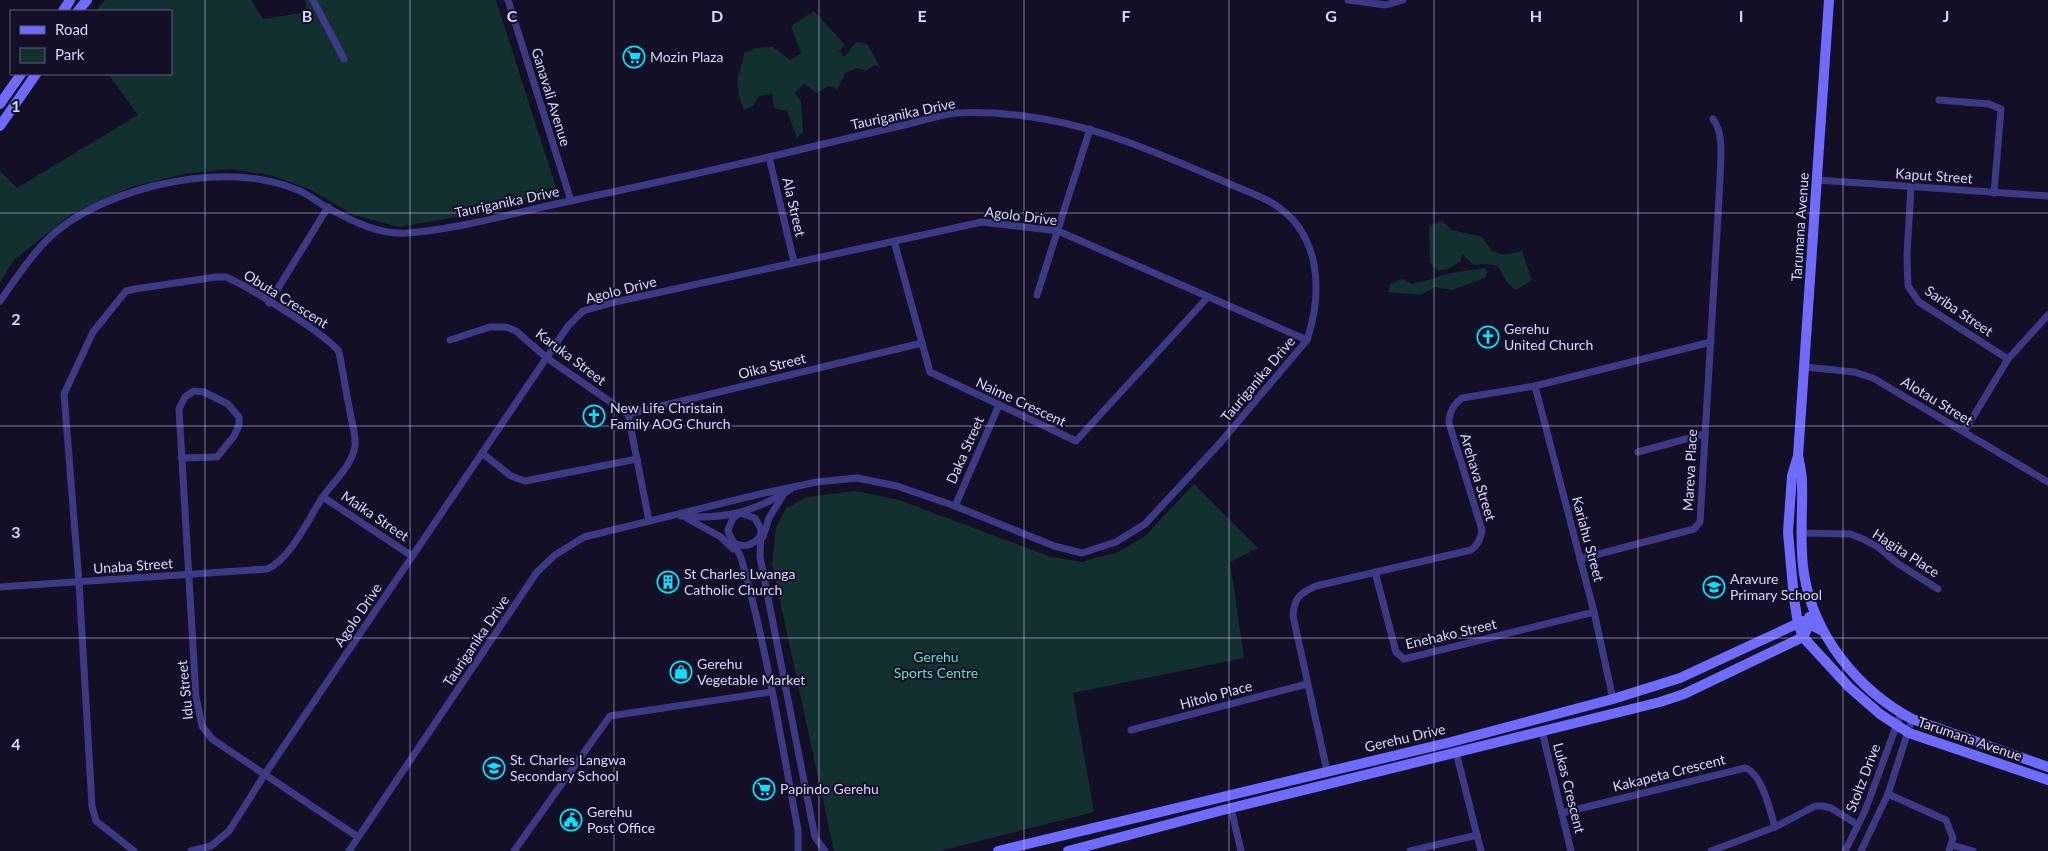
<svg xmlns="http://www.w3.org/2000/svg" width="2048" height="851" font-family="Lato,sans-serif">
<rect width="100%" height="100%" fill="#130f26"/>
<g fill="#12302f">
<polygon points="105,0 251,0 263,19 307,12 305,0 496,0 557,191 520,203 441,220 398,227 354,215 309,189 270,175 229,169 184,174 131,187 70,215 13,261 0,283 0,171 17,188 138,115 108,74 171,74 171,11 96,11"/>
<path d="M814,11L845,45L839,51L844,57L856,42L867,44L880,67L874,65L866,71L857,68L845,73L838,89L828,86L817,93L804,84L795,93L801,102L803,132L797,138L787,111L774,108L772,94L759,96L753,106L744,110C740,100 735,84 739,73C741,66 743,61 744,53L757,48L773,47L790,60L801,53L791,26Z"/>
<path d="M1442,221L1452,230L1482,237L1492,251L1504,255L1522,251L1532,280L1516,290C1492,275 1513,261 1474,265L1462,254L1461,261L1450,268L1438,271L1430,262L1429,226Z"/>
<polygon points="1484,268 1488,271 1485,278 1452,290 1435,287 1421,295 1388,292 1390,284 1402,279 1412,284 1432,279 1446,274"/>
<polygon points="1194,484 1258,548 1230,562 1244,658 1073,693 1094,812 940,851 834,851 772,564 776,528 786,508 808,497 855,491 899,500 1051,557 1082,562 1118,552 1144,537"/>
</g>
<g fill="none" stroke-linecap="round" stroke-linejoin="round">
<g stroke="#3d3a85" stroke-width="7">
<polyline points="313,0 344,59"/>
<polyline points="508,0 571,201"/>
<polyline points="1348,0 1386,5 1403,0"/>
<polyline points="1939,100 1989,104 2001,109 1994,193"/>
<polyline points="769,157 794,262"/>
<polyline points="1817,180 2048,196"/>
<polyline points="1911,187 1907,255 1908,286 1919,302 2008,359"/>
<polyline points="894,241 930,372 1076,441 1208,297"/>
<polyline points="1037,295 1090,129"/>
<path d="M0,301C14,281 29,258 46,241C74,212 116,196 153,186C200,175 250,171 295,189C307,193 317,202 328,208C352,221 379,235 407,233C457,229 507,215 556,204C642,186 729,167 815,146C845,139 874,132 904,125C921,121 939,115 956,113C976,112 997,113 1016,115C1093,123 1163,155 1232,185C1246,191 1261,196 1274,204C1321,234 1323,292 1307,340L1220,443L1145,524L1116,542L1082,553L1054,546L955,506L897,486L857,478L817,482L760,494L584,537L555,555L537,572L349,851"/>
<polyline points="269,303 328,207"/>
<polyline points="450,340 490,327 506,327 516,331 547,358 628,414 649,521"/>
<polyline points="1805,367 1854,372 1873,378 2048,482"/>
<polyline points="1535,386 1594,612 1613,699"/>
<polyline points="628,414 922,343"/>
<polyline points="1964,432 2008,359 2048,315"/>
<polyline points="1638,452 1704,434"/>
<polyline points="482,453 511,476 525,481 637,459"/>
<polyline points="181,458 217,457 234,436 239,425 239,417 228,404 204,392 194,391 185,397 179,409 196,697 202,726 212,739 358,837"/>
<polyline points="323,497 412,556"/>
<polyline points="955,506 999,405"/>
<polyline points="740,513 755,518 761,529 760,557 815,837 825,851"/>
<path d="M740,513L733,518L728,530C731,541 739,550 742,561C767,649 781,741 798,830V851"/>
<path d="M681,516C724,520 753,512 790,490"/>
<polyline points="688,519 721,537 733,549"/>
<polyline points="1800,533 1850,534 1863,539 1878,547 1897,563 1938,589"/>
<polyline points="763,537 769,518 783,495"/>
<path d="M732,542C743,549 754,545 761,535"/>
<path d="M1580,559L1694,529L1700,522L1720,181C1720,161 1725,135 1713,119"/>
<polyline points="1375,572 1396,652 1404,659 1594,612"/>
<path d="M0,587L267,569C290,560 309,518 322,498C333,482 352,466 355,446C356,435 352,423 350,412C346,392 343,372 339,352C328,335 247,286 226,277H216L135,289L126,291L93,332L64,394L79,582L92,806L96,821L134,851"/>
<polyline points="1131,730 1307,684"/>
<polyline points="1542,731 1571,851"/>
<polyline points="1456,752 1481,851"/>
<path d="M1327,771L1293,616C1294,598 1300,593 1316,586L1471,550C1478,545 1481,539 1482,530L1449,423C1449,412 1453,405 1462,398L1535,386L1711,342"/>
<polyline points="1888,794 1946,820 1953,838 1949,851"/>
<polyline points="1231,808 1241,851"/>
<path d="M1562,813L1745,768C1762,773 1770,811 1775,827"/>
<polyline points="1952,845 1973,851"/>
<polyline points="191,851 211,846 229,831 265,774 568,326 583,311 615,302 982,222 1058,231 1307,340"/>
<polyline points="514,851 610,716 771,692"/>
<polyline points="1410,851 1477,835"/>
<polyline points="1711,851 1775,827 1815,806 1823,806 1831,808 1858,825"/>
<polyline points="1845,851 1865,811 1901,713"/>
<polyline points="1861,851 1888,794 1912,719"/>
</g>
<g stroke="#6f6bff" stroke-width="10">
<path d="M1829,0L1798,456C1800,465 1802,474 1802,482C1803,513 1799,544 1804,574C1814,636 1858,690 1912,719L2048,767"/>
<polyline points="63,11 70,0"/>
<polyline points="78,11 87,0"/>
<polyline points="0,104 21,74"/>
<polyline points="0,126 36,74"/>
<polyline points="1797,459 1792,476 1788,532 1794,599 1798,623 1803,637 1849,687 1880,714 1909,733 2048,780"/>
<polyline points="998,851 1451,742 1613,699 1680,678 1803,621 1823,631"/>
<polyline points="1068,851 1223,810 1660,702 1684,694 1803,637 1808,627 1809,617"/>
</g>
</g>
<path fill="none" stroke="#d9d4ff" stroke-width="1" stroke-opacity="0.55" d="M205,0V851M410,0V851M614,0V851M819,0V851M1024,0V851M1229,0V851M1434,0V851M1638,0V851M1843,0V851M0,213H2048M0,426H2048M0,638H2048"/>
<defs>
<g id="supermarket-ring" transform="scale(1.125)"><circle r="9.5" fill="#130f26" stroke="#00e5ff" stroke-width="1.5"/><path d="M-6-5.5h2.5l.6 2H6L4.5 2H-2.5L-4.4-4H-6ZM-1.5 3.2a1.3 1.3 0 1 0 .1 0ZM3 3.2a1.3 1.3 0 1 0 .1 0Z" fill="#00e5ff"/></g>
<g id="church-ring" transform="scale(1.125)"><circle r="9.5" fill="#130f26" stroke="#00e5ff" stroke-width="1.5"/><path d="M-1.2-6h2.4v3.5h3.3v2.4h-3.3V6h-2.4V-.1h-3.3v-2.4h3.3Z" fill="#00e5ff"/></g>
<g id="building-ring" transform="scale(1.125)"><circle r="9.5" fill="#130f26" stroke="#00e5ff" stroke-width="1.5"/><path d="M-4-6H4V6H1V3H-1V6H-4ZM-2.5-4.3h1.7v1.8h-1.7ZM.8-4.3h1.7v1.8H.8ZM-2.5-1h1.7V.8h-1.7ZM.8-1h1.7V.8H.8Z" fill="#00e5ff"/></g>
<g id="school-ring" transform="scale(1.125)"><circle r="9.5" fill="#130f26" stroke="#00e5ff" stroke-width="1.5"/><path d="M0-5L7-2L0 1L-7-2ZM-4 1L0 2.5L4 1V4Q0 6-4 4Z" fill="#00e5ff"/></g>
<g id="shop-ring" transform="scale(1.125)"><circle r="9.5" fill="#130f26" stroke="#00e5ff" stroke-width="1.5"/><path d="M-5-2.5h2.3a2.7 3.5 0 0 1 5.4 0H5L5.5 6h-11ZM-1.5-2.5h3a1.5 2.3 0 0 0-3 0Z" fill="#00e5ff"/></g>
<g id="civic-ring" transform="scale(1.125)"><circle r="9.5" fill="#130f26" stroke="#00e5ff" stroke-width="1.5"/><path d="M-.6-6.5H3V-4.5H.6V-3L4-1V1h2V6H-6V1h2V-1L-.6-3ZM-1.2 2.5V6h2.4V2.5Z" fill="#00e5ff"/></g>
</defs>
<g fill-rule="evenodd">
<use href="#supermarket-ring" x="634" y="57"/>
<use href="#church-ring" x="1488" y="337"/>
<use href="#church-ring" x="594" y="416"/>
<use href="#building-ring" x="668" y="582"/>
<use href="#school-ring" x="1714" y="587"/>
<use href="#shop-ring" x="681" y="672"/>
<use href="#school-ring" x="494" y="768"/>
<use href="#supermarket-ring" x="764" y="789"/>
<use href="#civic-ring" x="571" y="820"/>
</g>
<g text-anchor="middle" stroke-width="4" stroke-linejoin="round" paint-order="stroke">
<g font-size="14" fill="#d9d4ff" stroke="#130f26" text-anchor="start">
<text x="650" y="62">Mozin Plaza</text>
<text x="1504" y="334">Gerehu<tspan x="1504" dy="16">United Church</tspan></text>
<text x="610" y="413">New Life Christain<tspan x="610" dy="16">Family AOG Church</tspan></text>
<text x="684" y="579">St Charles Lwanga<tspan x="684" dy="16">Catholic Church</tspan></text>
<text x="1730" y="584">Aravure<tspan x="1730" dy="16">Primary School</tspan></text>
<text x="697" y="669">Gerehu<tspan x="697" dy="16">Vegetable Market</tspan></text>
<text x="510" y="765">St. Charles Langwa<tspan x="510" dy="16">Secondary School</tspan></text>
<text x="780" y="794">Papindo Gerehu</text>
<text x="587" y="817">Gerehu<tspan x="587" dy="16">Post Office</tspan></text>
</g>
<g font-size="14" fill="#d9d4ff" stroke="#130f26">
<text transform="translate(551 97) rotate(73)" y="5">Ganavali Avenue</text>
<text transform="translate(903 114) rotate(-12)" y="5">Tauriganika Drive</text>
<text transform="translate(1934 176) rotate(4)" y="5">Kaput Street</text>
<text transform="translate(507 202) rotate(-12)" y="5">Tauriganika Drive</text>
<text transform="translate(794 207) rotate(77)" y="5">Ala Street</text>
<text transform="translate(1021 216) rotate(7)" y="5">Agolo Drive</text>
<text transform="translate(1800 227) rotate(-86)" y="5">Tarumana Avenue</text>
<text transform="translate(621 290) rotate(-14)" y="5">Agolo Drive</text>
<text transform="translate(286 299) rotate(32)" y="5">Obuta Crescent</text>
<text transform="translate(1959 311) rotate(34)" y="5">Sariba Street</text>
<text transform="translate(571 357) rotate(37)" y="5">Karuka Street</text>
<text transform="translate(772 366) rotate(-14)" y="5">Oika Street</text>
<text transform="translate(1258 379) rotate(-50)" y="5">Tauriganika Drive</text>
<text transform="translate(1937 401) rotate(31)" y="5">Alotau Street</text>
<text transform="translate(1021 402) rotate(25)" y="5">Naime Crescent</text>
<text transform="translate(965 450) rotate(-66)" y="5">Daka Street</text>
<text transform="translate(1690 470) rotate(-87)" y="5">Mareva Place</text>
<text transform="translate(1478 477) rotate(73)" y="5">Arehava Street</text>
<text transform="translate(375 516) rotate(34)" y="5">Maika Street</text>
<text transform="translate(1588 539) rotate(75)" y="5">Kariahu Street</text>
<text transform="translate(1906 553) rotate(33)" y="5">Hagita Place</text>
<text transform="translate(133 566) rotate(-4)" y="5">Unaba Street</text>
<text transform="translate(358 615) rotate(-56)" y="5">Agolo Drive</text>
<text transform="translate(1451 634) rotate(-13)" y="5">Enehako Street</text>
<text transform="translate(476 641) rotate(-56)" y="5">Tauriganika Drive</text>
<text transform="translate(185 690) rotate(-96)" y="5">Idu Street</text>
<text transform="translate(1216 695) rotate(-15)" y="5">Hitolo Place</text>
<text transform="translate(1405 738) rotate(-13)" y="5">Gerehu Drive</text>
<text transform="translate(1970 739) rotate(19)" y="5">Tarumana Avenue</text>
<text transform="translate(1669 773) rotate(-14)" y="5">Kakapeta Crescent</text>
<text transform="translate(1863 778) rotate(-69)" y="5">Stoltz Drive</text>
<text transform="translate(1569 788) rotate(76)" y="5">Lukas Crescent</text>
</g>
<g font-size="14" fill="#5fe0c0" stroke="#130f26">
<text x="936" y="662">Gerehu<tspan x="936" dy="16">Sports Centre</tspan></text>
</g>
</g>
<g font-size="16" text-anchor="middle" font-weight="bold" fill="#d9d4ff" stroke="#130f26" stroke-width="4" stroke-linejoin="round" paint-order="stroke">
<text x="307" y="22">B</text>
<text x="512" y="22">C</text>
<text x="717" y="22">D</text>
<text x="922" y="22">E</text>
<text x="1126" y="22">F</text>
<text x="1331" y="22">G</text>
<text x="1536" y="22">H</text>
<text x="1741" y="22">I</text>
<text x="1946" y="22">J</text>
<text x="16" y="112">1</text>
<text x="16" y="325">2</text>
<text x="16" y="538">3</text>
<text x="16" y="750">4</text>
</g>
<rect x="10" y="10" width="162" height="65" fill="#130f26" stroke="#625e7d"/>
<rect x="20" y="26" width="25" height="8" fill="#6f6bff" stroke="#625e7d"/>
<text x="55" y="35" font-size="15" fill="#d9d4ff">Road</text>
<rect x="20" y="48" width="25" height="15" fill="#12302f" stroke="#625e7d"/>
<text x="55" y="60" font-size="15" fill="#d9d4ff">Park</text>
</svg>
